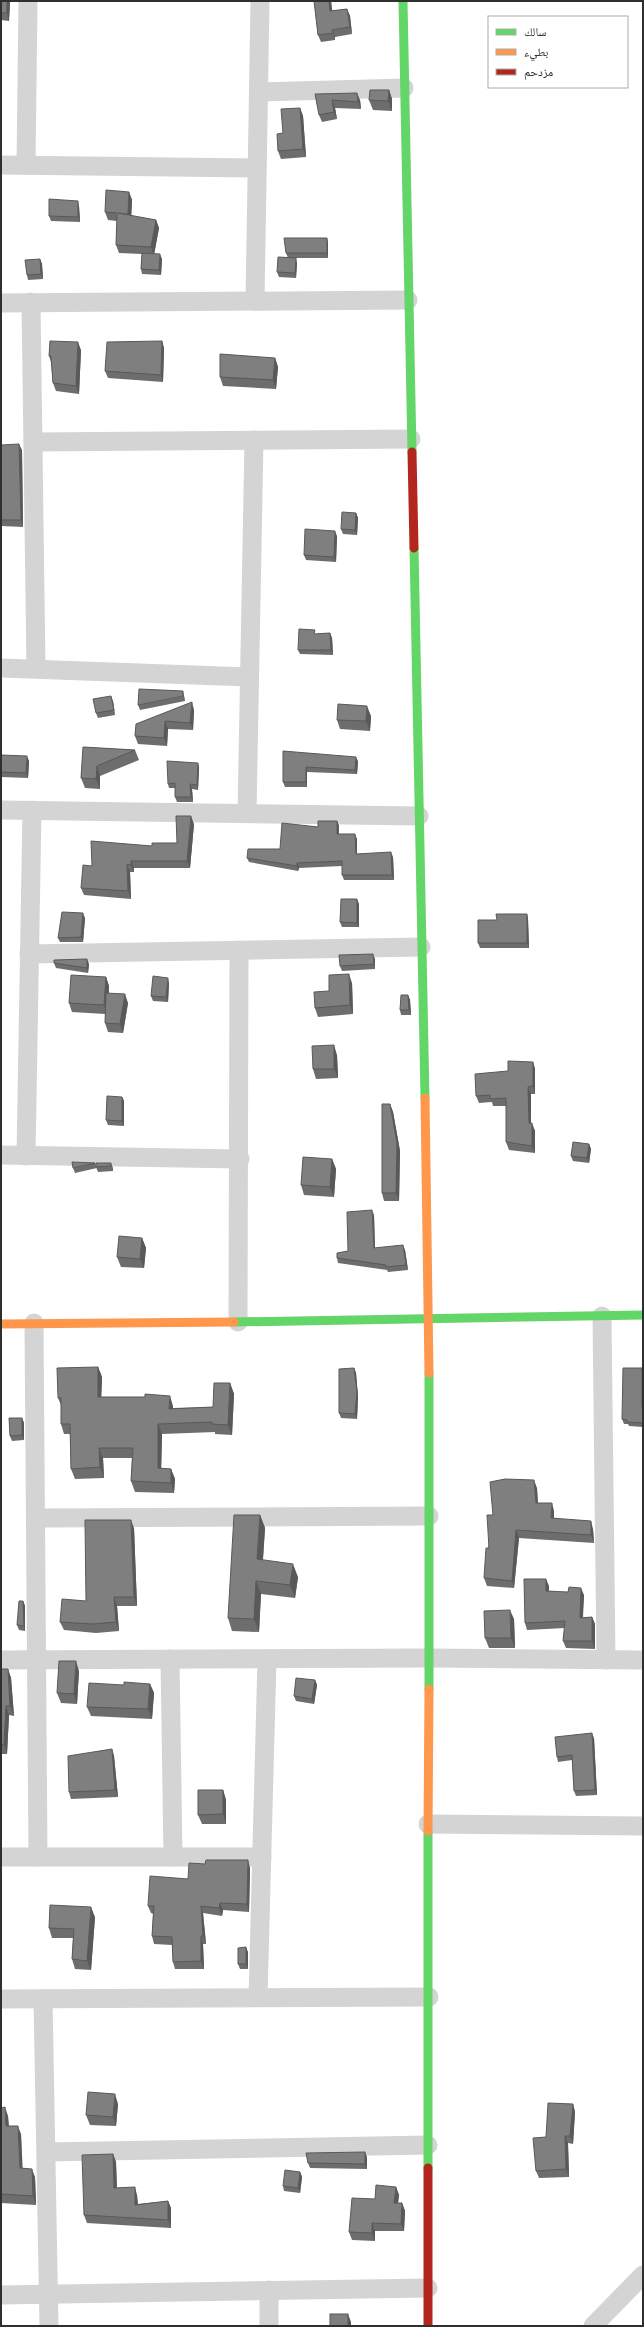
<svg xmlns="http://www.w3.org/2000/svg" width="644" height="2327" font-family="'IBM Plex Sans','Noto Naskh Arabic',sans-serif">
<rect width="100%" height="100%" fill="#fff"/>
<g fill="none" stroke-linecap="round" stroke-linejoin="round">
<g stroke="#d4d4d4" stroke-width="19">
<polyline points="259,92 404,88"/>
<polyline points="1,165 257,168"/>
<polyline points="26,165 28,1"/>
<polyline points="255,301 260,1"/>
<polyline points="31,302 36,669"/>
<polyline points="1,303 408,300"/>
<polyline points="33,442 411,439"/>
<polyline points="1,668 249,677"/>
<polyline points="1,810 419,816"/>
<polyline points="247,813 254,440"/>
<polyline points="29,954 421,947"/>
<polyline points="1,1155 240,1159"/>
<polyline points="26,1156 32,810"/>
<polyline points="602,1316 606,1660"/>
<polyline points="238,1322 239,950"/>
<polyline points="34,1323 38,1857"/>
<polyline points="36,1518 429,1516"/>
<polyline points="170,1659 173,1857"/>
<polyline points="1,1660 429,1658 643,1660"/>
<polyline points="428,1824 643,1826"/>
<polyline points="1,1857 262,1857"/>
<polyline points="258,1997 267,1659"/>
<polyline points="1,1999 429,1997"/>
<polyline points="43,1999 49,2326"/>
<polyline points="46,2152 428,2145"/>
<polyline points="269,2290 269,2326"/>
<polyline points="1,2295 428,2288"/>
<polyline points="593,2326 643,2275"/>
</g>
<g stroke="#63d668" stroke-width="9">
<polyline points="403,1 412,452"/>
<polyline points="414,548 425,1098"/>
<polyline points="234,1322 643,1315"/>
<polyline points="429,1689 429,1373"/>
<polyline points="428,2168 428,1831"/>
</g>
<g stroke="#ff974d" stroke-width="9">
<polyline points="425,1098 429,1373"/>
<polyline points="1,1324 234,1322"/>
<polyline points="428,1831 429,1689"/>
</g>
<g stroke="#b3261e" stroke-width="9">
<polyline points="412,452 414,548"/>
<polyline points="428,2326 428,2168"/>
</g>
</g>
<g fill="#6d6d6d">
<polygon points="1,1 10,1 9,21 1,20"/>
<polygon points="314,1 331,1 332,11 347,9 350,16 352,34 335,37 335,40 321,42 318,35"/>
<polygon points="389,90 392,99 392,111 373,110 369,100"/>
<polygon points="315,94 360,100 361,109 335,108 337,119 322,122 319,115"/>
<polygon points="300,108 303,116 306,157 281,159 278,151 283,133"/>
<polygon points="129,192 132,200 131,216 156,220 159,228 154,254 162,259 161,275 142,274 141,269 142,254 119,253 116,245 117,221 108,220 105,212"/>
<polygon points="79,206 80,222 51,221 49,216"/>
<polygon points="327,238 328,243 328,258 290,258 297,263 296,278 279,277 277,272 288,258 286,253"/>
<polygon points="40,259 42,264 43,279 28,280 27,275"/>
<polygon points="162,341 164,348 163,382 108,378 105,371"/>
<polygon points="81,350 79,394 56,391 53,383 51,362 49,356"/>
<polygon points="275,358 278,367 276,389 223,386 220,377"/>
<polygon points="1,445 22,450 23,527 1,526"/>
<polygon points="356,513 358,518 357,535 343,534 341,529"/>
<polygon points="337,536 336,562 306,560 304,555"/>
<polygon points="330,633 332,638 333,655 300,654 298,650 316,634"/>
<polygon points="184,696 185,701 140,710 138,705"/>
<polygon points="113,701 115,715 98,718 96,713"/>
<polygon points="194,710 193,730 168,729 167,746 138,744 135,736 136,724"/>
<polygon points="371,716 370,731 340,729 337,720"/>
<polygon points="83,747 135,750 139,760 100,776 100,789 85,788 81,778"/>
<polygon points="283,751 358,761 357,774 307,772 307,787 285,787 283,782"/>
<polygon points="1,755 29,761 28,778 1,777"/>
<polygon points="198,763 199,768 198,790 192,789 193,802 177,802 175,797 175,788 169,788 168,784"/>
<polygon points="337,821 339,826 339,834 357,839 357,854 393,857 394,880 344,880 342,875 342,866 299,868 298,871 249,862 247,858 280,849 318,827"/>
<polygon points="194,824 190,868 134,868 134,872 130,872 131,899 84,895 81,888 92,866 152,846 177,843"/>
<polygon points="359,904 359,927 342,927 340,922"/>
<polygon points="527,914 528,919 529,948 480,948 478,943 497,920"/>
<polygon points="85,918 83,942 60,942 58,938"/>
<polygon points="375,959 375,969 342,971 340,966"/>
<polygon points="54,963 89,964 88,973 56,968"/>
<polygon points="106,977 109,986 109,993 128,1003 123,1033 108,1032 105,1023 105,1014 72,1012 69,1003"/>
<polygon points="169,983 168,1002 153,1001 151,996"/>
<polygon points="352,983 353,1014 318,1017 315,1008 329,991"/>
<polygon points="408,995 410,1000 411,1015 401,1015 400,1010"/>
<polygon points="337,1055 338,1078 316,1079 313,1069"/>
<polygon points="533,1062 535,1069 535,1094 531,1094 531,1123 535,1131 535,1153 509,1150 506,1142 506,1106 493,1106 492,1102 479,1103 476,1096 508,1071"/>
<polygon points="122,1097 124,1101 124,1126 108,1125 106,1120"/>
<polygon points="390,1104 393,1112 400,1151 399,1201 384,1201 382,1193"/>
<polygon points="589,1144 591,1149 589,1163 573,1161 571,1156"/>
<polygon points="332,1159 336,1169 334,1197 304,1195 301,1185"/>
<polygon points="95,1163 97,1168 75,1173 73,1168"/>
<polygon points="111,1163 113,1168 113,1171 98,1172 96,1167"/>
<polygon points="374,1215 375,1248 405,1250 408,1270 388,1272 387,1270 338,1263 337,1258 348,1251"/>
<polygon points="142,1238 146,1248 144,1268 121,1267 117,1257"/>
<polygon points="98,1367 102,1377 101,1397 173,1406 173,1408 213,1407 230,1383 234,1394 232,1435 215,1434 215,1432 162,1434 161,1468 171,1469 175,1479 174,1493 135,1492 131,1481 132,1458 103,1458 104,1478 75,1479 71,1469 70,1434 64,1434 61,1424 61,1405 58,1398"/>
<polygon points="354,1368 356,1373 358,1397 357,1419 341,1418 339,1413"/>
<polygon points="642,1368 643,1372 643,1427 629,1426 628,1424 624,1424 622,1419"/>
<polygon points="22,1418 24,1423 24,1440 12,1441 10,1436"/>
<polygon points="537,1488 538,1503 554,1511 554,1518 593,1529 594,1543 519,1538 514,1588 487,1586 484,1578 493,1515"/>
<polygon points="260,1515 265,1528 263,1560 298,1577 295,1598 261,1594 259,1632 232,1631 228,1618"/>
<polygon points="134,1528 137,1606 117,1606 119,1631 96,1633 64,1630 60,1622 86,1601"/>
<polygon points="549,1586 549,1591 584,1595 583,1618 592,1617 595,1624 595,1649 566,1648 563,1641 565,1628 527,1630 525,1623"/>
<polygon points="23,1601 25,1606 25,1631 19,1630 17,1625"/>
<polygon points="514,1619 515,1648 489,1648 485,1638"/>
<polygon points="1,1669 8,1669 11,1678 14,1716 9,1715 7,1754 1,1754"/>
<polygon points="79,1671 77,1704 61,1703 57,1693"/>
<polygon points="315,1680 317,1685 314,1704 296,1701 294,1696"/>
<polygon points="150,1684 154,1693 152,1719 91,1716 87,1707 124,1685"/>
<polygon points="594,1738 597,1795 576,1796 574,1791 572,1760 558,1762 557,1757"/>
<polygon points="112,1749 114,1756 118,1797 71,1799 69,1792"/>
<polygon points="223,1790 226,1800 226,1824 202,1824 198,1815"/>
<polygon points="250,1868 249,1912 223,1910 222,1916 203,1913 206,1944 203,1944 204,1969 175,1969 173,1962 172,1945 154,1944 152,1936 153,1914 151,1913 148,1906 188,1879"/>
<polygon points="95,1917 91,1970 75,1969 72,1959 73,1938 52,1938 49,1928"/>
<polygon points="248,1952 248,1969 240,1969 238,1964"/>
<polygon points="118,2104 116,2126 90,2125 86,2115"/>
<polygon points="573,2104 575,2112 573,2144 568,2143 569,2177 539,2178 536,2171 546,2137"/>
<polygon points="1,2108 8,2116 9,2126 21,2134 22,2168 35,2177 36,2205 1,2203"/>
<polygon points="113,2154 116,2162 117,2188 137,2195 138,2204 168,2201 171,2208 171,2228 87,2223 84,2215"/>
<polygon points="367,2157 367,2169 310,2168 308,2163"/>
<polygon points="300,2172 302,2177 300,2193 284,2191 283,2186"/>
<polygon points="396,2187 399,2195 398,2203 402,2203 405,2211 404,2231 375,2231 375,2241 352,2240 349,2232 375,2199"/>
</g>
<g fill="#595959">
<polygon points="7,1 10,1 9,21 7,13"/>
<polygon points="329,1 331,1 333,18 330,11"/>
<polygon points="347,9 350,16 352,34 350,27"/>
<polygon points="332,30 335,37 335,40 333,33"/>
<polygon points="389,90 392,99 392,111 388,101"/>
<polygon points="357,93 360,100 361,109 358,102"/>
<polygon points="332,100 335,108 337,119 334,112"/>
<polygon points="300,108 303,116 306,157 303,149"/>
<polygon points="129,192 132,200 131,222 128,214"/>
<polygon points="78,201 79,206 80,222 78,217"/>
<polygon points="156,220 159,228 154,255 151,247"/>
<polygon points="327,238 328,243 328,258 327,253"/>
<polygon points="160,254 162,259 161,275 159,270"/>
<polygon points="296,258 297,263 296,278 295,273"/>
<polygon points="40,259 42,264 43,279 41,274"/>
<polygon points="162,341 164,348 163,382 161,375"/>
<polygon points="78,342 81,350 79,394 76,386"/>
<polygon points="275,358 278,367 276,389 273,380"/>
<polygon points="19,444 22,450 23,527 21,520"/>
<polygon points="356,513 358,518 357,535 355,530"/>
<polygon points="335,531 337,536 336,562 334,557"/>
<polygon points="330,633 332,638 333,655 331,650"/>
<polygon points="183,691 185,701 183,696"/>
<polygon points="111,696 113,701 115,715 114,710"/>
<polygon points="192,702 194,710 193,730 190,723"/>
<polygon points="367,706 371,716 370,731 366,721"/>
<polygon points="165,721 168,729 167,746 164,738"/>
<polygon points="27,756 29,761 28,778 26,773"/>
<polygon points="356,757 358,761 357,774 355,770"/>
<polygon points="198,763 199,768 198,790 197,785"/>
<polygon points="97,766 100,776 100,789 96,779"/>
<polygon points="306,767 307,772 307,787 306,782"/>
<polygon points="190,784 192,789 193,802 191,797"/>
<polygon points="191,816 194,824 190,868 187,861"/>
<polygon points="337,821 339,826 338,839 337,834"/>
<polygon points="355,834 357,839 357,859 356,854"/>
<polygon points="391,852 393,857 394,880 392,875"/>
<polygon points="131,861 134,868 134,872 131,865"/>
<polygon points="297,863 299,868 298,871 297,866"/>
<polygon points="127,864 130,872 131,899 128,891"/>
<polygon points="357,899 359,904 359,927 357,923"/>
<polygon points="83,913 85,918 83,942 81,937"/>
<polygon points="527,914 528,919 529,948 527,943"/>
<polygon points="373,954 375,959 375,969 374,964"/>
<polygon points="87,959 89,964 88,973 87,968"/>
<polygon points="349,974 352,983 353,1014 350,1005"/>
<polygon points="106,977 109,986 107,1014 104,1005"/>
<polygon points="168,978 169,983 168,1002 166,997"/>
<polygon points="125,994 128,1003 123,1033 120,1024"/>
<polygon points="408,995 410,1000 411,1015 409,1010"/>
<polygon points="334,1045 337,1055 338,1078 334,1069"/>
<polygon points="533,1062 535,1069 535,1094 533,1086"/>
<polygon points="528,1087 531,1094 531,1131 529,1123"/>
<polygon points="122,1097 124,1101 124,1126 122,1121"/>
<polygon points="390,1104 393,1112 400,1151 399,1201 396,1193"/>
<polygon points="532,1123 535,1131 535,1153 532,1146"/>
<polygon points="589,1144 591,1149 589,1163 587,1158"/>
<polygon points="332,1159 336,1169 334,1197 330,1187"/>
<polygon points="372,1210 374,1215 375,1253 374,1248"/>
<polygon points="142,1238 146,1248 144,1268 140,1259"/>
<polygon points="403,1245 405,1250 408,1270 406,1265"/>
<polygon points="98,1367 102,1377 101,1408 98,1397"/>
<polygon points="354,1368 356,1373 358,1397 357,1419 355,1414"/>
<polygon points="642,1368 643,1372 643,1409 642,1407"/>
<polygon points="230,1383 234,1394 232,1435 228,1425"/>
<polygon points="170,1396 173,1406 173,1419 169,1409"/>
<polygon points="22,1418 24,1423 24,1440 22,1435"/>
<polygon points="158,1424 162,1434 161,1478 158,1468"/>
<polygon points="99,1448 103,1458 104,1478 100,1467"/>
<polygon points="171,1469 175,1479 174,1493 171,1483"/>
<polygon points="534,1480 537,1488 538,1510 536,1503"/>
<polygon points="552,1503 554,1511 554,1526 551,1518"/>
<polygon points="260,1515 265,1528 262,1572 257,1559"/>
<polygon points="131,1520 134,1528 137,1606 134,1597"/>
<polygon points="591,1521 593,1529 594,1543 591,1535"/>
<polygon points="516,1530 519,1538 514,1588 512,1581"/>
<polygon points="293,1564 298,1577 295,1598 290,1585"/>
<polygon points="546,1579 549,1586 549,1598 546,1591"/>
<polygon points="256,1581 261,1594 259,1632 254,1619"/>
<polygon points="581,1588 584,1595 582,1625 580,1618"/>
<polygon points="114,1597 117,1606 119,1631 116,1622"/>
<polygon points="23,1601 25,1606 25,1631 24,1626"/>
<polygon points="510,1610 514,1619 515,1648 511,1638"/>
<polygon points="592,1617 595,1624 595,1649 592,1641"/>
<polygon points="76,1661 79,1671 77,1704 74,1694"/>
<polygon points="8,1669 11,1678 14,1716 10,1706"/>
<polygon points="315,1680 317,1685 314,1704 312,1699"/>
<polygon points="150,1684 154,1693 152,1719 148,1709"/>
<polygon points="6,1706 9,1715 7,1754 4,1745"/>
<polygon points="592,1733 594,1738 597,1795 595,1790"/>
<polygon points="112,1749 114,1756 118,1797 115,1790"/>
<polygon points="223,1790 226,1800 226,1824 223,1814"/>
<polygon points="248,1860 250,1868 249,1912 247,1904"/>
<polygon points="220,1903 223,1910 222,1916 219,1908"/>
<polygon points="201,1906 203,1913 206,1944 203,1936"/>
<polygon points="91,1907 95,1917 91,1970 87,1961"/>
<polygon points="201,1936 203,1944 204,1969 201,1961"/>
<polygon points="246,1947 248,1952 248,1969 246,1964"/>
<polygon points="115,2094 118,2104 116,2126 113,2117"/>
<polygon points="573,2104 575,2112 573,2144 570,2136"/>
<polygon points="5,2107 8,2116 9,2134 6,2126"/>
<polygon points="18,2126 21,2134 23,2176 20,2168"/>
<polygon points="565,2136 568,2143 569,2177 566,2169"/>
<polygon points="365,2152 367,2157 367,2169 365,2164"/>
<polygon points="113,2154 116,2162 117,2196 114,2188"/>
<polygon points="32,2169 35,2177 36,2205 33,2196"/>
<polygon points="300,2172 302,2177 300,2193 298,2188"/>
<polygon points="135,2187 137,2195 138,2212 135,2205"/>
<polygon points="396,2187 399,2195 397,2211 394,2203"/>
<polygon points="168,2201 171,2208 171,2228 168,2220"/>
<polygon points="402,2203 405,2211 404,2231 401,2224"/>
<polygon points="372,2223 375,2231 375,2241 372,2233"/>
<polygon points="348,2314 351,2322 351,2326 348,2326"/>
</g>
<g fill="#7f7f7f" stroke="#595959">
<rect x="1" y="1" width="6" height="12"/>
<polygon points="314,1 329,1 330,11 347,9 350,27 332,30 333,33 318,35"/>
<polygon points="370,90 389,90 388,101 369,100"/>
<polygon points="357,93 358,102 332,100 334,112 319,115 315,94"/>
<polygon points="300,108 303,149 278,151 277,134 283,133 281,109"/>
<polygon points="106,190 129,192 128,214 118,213 156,220 151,247 116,245 117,213 105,212"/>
<polygon points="49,199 78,201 78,217 49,216"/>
<polygon points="284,238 327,238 327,253 286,253"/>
<polygon points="142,253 160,254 159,270 141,269"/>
<polygon points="278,257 296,258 295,273 277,272"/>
<polygon points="40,259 41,274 27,275 25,260"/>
<polygon points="50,341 78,342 76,386 53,383 51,356 49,356"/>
<polygon points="162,341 161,375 105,371 107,342"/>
<polygon points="220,354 275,358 273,380 220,377"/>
<polygon points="19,444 21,520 1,520 1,445"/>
<polygon points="342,512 356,513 355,530 341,529"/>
<polygon points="305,529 335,531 334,557 304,555"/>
<polygon points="299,629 315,630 314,634 330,633 331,650 298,650"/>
<polygon points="139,689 183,691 183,696 138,705"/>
<polygon points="111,696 114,710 96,713 93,699"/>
<polygon points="192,702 190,723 165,721 164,738 135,736 136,724"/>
<polygon points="338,704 367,706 366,721 337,720"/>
<polygon points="83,747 135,750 97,766 96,779 81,778"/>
<polygon points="283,751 356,757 355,770 306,767 306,782 283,782"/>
<polygon points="1,755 27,756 26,773 1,772"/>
<polygon points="167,761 198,763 197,785 190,784 191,797 175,797 175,783 168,784"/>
<polygon points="176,816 191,816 187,861 131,861 131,865 127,864 128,891 81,888 83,865 92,866 91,841 152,846 152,843 177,843"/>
<polygon points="318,821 337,821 337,834 355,834 356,854 391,852 392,875 342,875 342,861 297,863 297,866 247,858 248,849 280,849 282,823 318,827"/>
<polygon points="341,899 357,899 357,923 340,922"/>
<polygon points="62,912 83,913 81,937 58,938"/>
<polygon points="496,914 527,914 527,943 478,943 478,920 497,920"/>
<polygon points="373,954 374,964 340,966 339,955"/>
<polygon points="87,959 87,968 54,963 54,960"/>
<polygon points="349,974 350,1005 315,1008 314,992 329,991 329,975"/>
<polygon points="71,975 106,977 104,1005 69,1003"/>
<polygon points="153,976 168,978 166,997 151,996"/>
<polygon points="106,993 125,994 120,1024 105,1023"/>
<polygon points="401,995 408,995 409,1010 400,1010"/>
<polygon points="334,1045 334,1069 313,1069 312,1046"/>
<polygon points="508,1061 533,1062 533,1086 528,1087 529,1123 532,1123 532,1146 506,1142 506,1098 490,1099 490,1095 476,1096 475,1074 508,1071"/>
<polygon points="107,1096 122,1097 122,1121 106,1120"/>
<polygon points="382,1104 390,1104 397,1143 396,1193 382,1193"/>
<polygon points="573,1142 589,1144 587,1158 571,1156"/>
<polygon points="303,1157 332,1159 330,1187 301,1185"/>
<polygon points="72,1162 95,1163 73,1168"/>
<polygon points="96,1163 111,1163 111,1166 96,1167"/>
<polygon points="372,1210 374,1248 403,1245 406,1265 386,1267 386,1265 337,1258 337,1253 348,1251 347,1212"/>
<polygon points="119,1236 142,1238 140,1259 117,1257"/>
<polygon points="98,1367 98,1397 145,1397 145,1394 170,1396 169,1409 213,1407 214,1383 230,1383 228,1425 212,1424 212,1422 158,1424 158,1468 171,1469 171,1483 131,1481 133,1448 99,1448 100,1467 71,1469 70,1424 61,1424 61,1398 58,1398 57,1368"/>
<polygon points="354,1368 357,1392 355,1414 339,1413 339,1369"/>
<polygon points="623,1368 642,1368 642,1407 643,1407 643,1423 627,1422 627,1420 622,1419"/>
<polygon points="9,1418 22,1418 22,1435 10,1436"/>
<polygon points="505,1479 534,1480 536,1503 552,1503 551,1518 591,1521 591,1535 516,1530 512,1581 484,1578 486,1548 489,1548 487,1515 493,1515 490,1482"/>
<polygon points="234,1515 260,1515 257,1559 293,1564 290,1585 256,1581 254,1619 228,1618"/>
<polygon points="85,1520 131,1520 134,1597 114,1597 116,1622 93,1624 60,1622 62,1599 86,1601"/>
<polygon points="524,1579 546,1579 546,1591 568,1592 569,1587 581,1588 580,1618 592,1617 592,1641 563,1641 565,1621 525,1623"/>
<polygon points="19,1601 23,1601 24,1626 17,1625"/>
<polygon points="510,1610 511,1638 485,1638 484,1611"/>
<polygon points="59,1661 76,1661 74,1694 57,1693"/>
<polygon points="1,1669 8,1669 10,1706 6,1706 4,1745 1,1744"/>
<polygon points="296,1678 315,1680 312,1699 294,1696"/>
<polygon points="124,1682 150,1684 148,1709 87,1707 89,1683 124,1685"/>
<polygon points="592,1733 595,1790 574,1791 572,1755 557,1757 555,1737"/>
<polygon points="112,1749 115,1790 69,1792 68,1756"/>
<polygon points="198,1790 223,1790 223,1814 198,1815"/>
<polygon points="206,1860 248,1860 247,1904 220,1903 219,1908 201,1906 203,1936 201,1936 201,1961 173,1962 172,1937 152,1936 154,1906 148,1906 150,1876 188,1879 189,1863 205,1864"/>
<polygon points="50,1905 91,1907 87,1961 72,1959 74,1929 49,1928"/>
<polygon points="246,1947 246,1964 238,1964 238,1948"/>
<polygon points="88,2092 115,2094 113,2117 86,2115"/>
<polygon points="548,2103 573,2104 570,2136 565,2136 566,2169 536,2171 533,2138 546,2137"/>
<polygon points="5,2107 6,2126 18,2126 20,2168 32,2169 33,2196 1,2194 1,2108"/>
<polygon points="365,2152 365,2164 308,2163 306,2153"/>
<polygon points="113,2154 114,2188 135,2187 135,2205 168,2201 168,2220 84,2215 82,2155"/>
<polygon points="285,2170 300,2172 298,2188 283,2186"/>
<polygon points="376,2185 396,2187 394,2203 402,2203 401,2224 372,2223 372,2233 349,2232 352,2198 375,2199"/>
<rect x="330" y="2314" width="18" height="12"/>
</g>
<rect width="644" height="2327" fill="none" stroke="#2f2f2f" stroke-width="4"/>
<rect x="488" y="16" width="140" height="72" fill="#ffffff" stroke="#acacac"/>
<rect x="496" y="29" width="20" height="6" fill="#63d668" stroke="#acacac"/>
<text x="524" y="36" font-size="12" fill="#2f2f2f">سالك</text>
<rect x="496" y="49" width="20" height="6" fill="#ff974d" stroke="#acacac"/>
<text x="524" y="56" font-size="12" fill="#2f2f2f">بطيء</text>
<rect x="496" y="69" width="20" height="6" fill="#b3261e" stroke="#acacac"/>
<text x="524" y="76" font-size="12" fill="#2f2f2f">مزدحم</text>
</svg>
